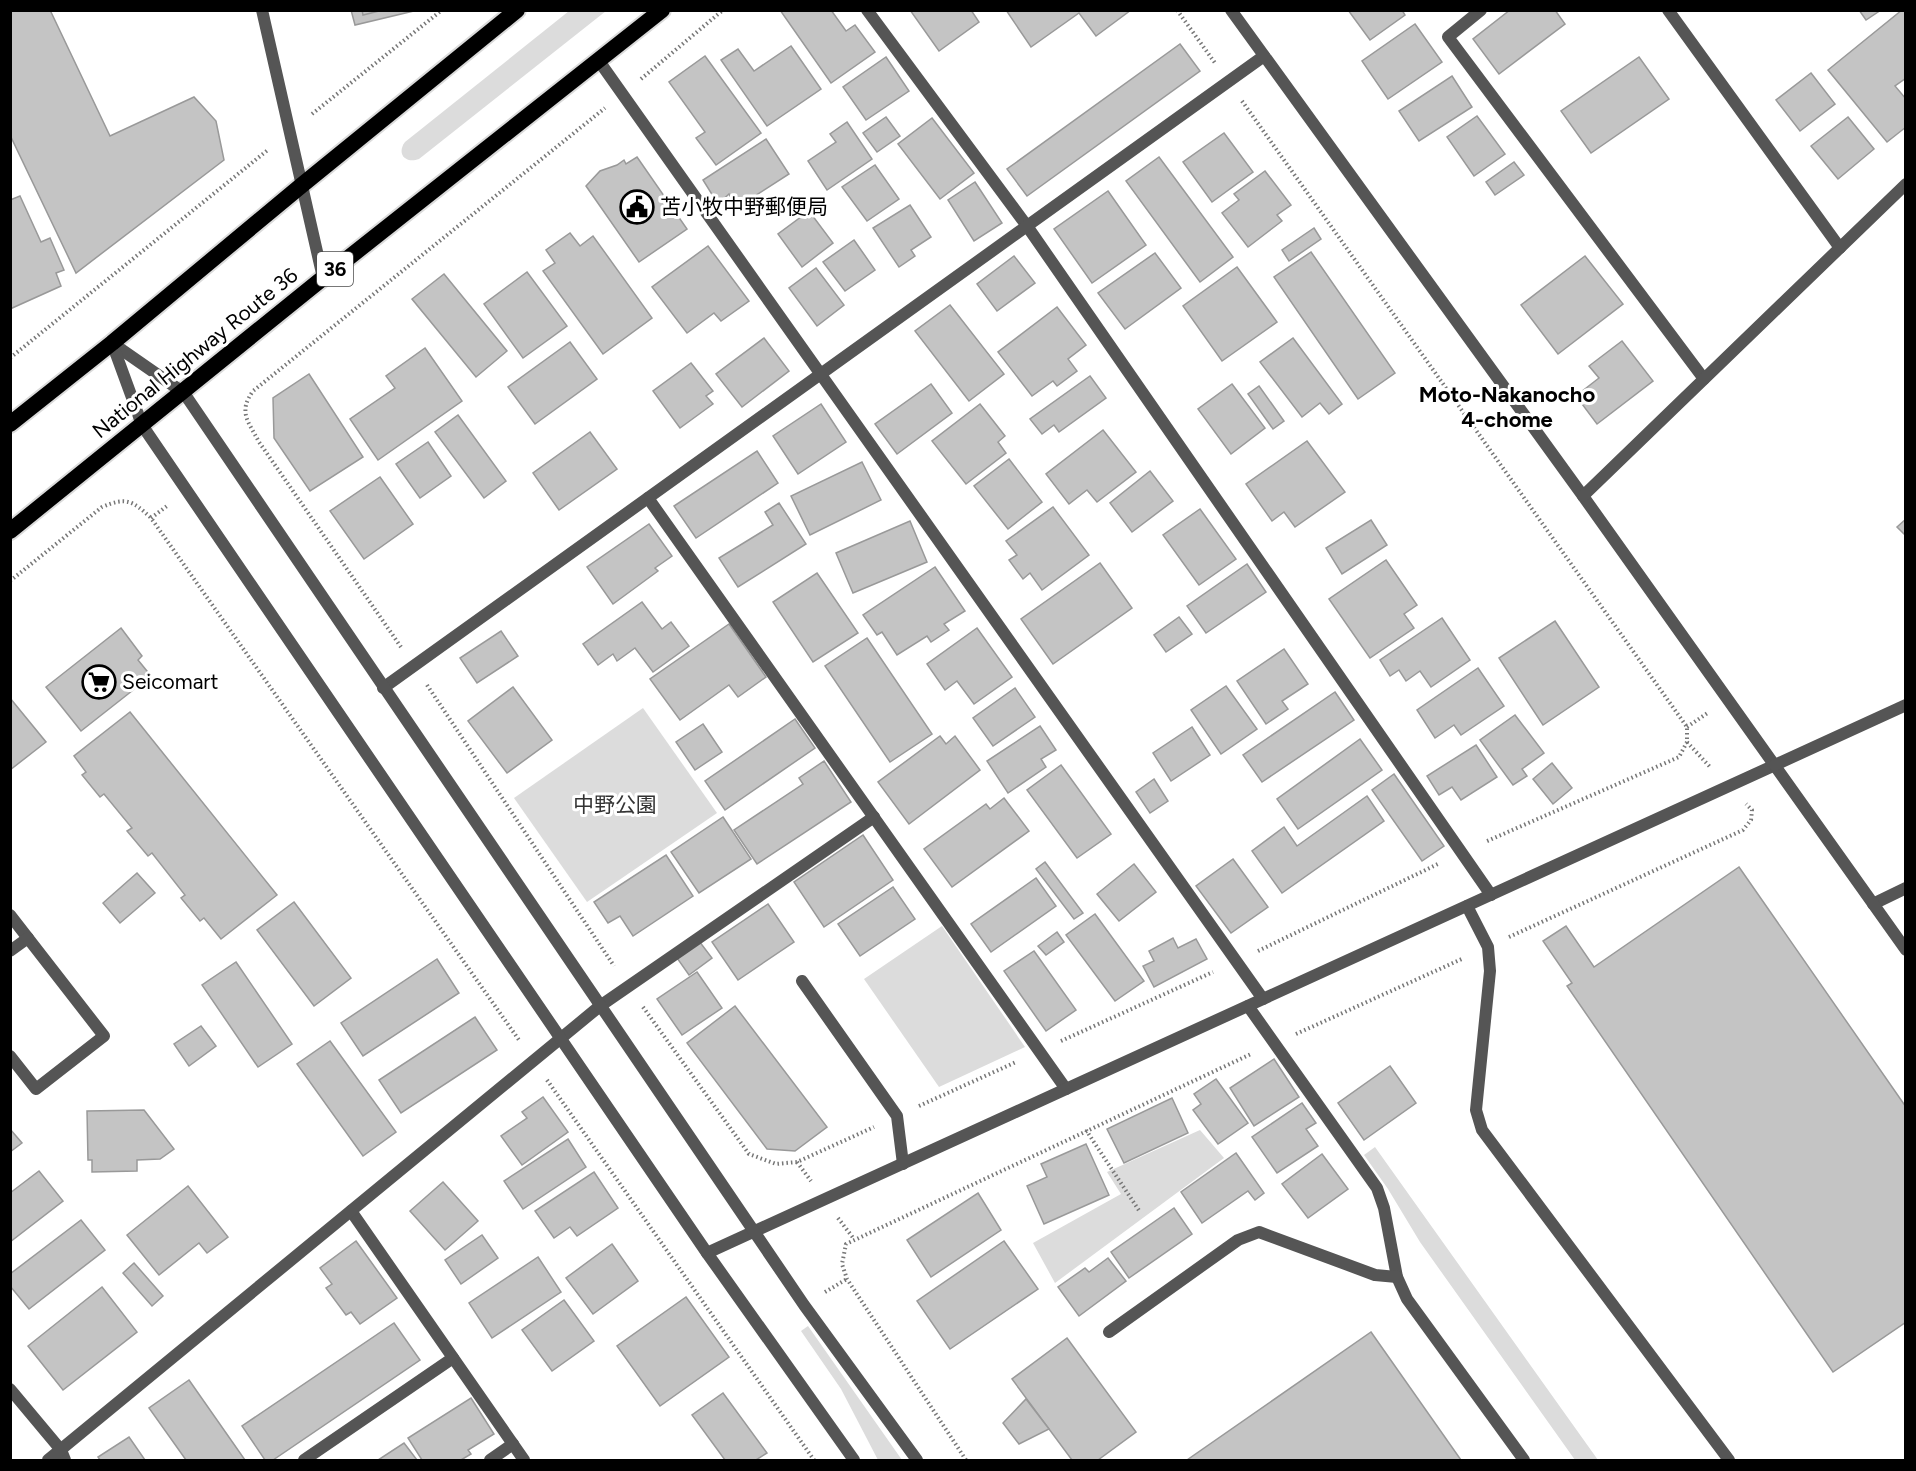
<svg xmlns="http://www.w3.org/2000/svg" width="1916" height="1471" font-family="Figtree,'Noto Sans JP',sans-serif">
<rect width="100%" height="100%" fill="#fff"/>
<g fill="#dcdcdc">
<path d="M569,11H606L419,159C406,164 396,154 405,142Z"/>
<polygon points="643,708 717,813 587,902 514,798"/>
<polygon points="942,926 1025,1047 939,1087 864,979"/>
<polygon points="1200,1130 1224,1158 1055,1283 1033,1243 1121,1194 1107,1172"/>
<polygon points="1375,1147 1598,1460 1575,1460 1420,1242 1388,1189 1364,1155"/>
<polygon points="808,1326 902,1460 878,1460 841,1389 801,1331"/>
</g>
<g fill="#c4c4c4" stroke="#999" stroke-width="1.5">
<polygon points="10,10 50,10 110,136 194,97 216,121 224,160 76,273 10,135"/>
<polygon points="351,10 418,10 355,25"/>
<polygon points="362,10 383,10 363,15"/>
<polygon points="780,10 831,10 846,31 855,25 875,52 831,83"/>
<polygon points="910,10 971,10 979,22 939,51"/>
<polygon points="1006,10 1131,10 1096,36 1079,13 1031,47"/>
<polygon points="1348,10 1402,10 1405,15 1370,40"/>
<polygon points="1510,10 1555,10 1565,24 1499,74 1473,39"/>
<polygon points="1859,10 1881,10 1866,20"/>
<polygon points="1902,10 1906,10 1906,78 1895,86 1906,99 1906,127 1887,142 1828,70"/>
<polygon points="1415,24 1442,62 1388,99 1362,61"/>
<polygon points="1180,44 1200,71 1027,196 1007,169"/>
<polygon points="791,46 821,89 767,126 721,60 738,49 754,71"/>
<polygon points="705,56 761,133 716,165 696,138 705,132 669,82"/>
<polygon points="886,57 909,91 866,120 843,87"/>
<polygon points="1639,57 1669,99 1591,153 1561,111"/>
<polygon points="1811,73 1835,104 1800,131 1776,100"/>
<polygon points="1452,76 1472,107 1419,141 1399,111"/>
<polygon points="1477,116 1505,154 1474,176 1447,137"/>
<polygon points="886,117 900,136 877,152 863,133"/>
<polygon points="1848,117 1874,149 1838,179 1811,146"/>
<polygon points="932,118 974,173 940,199 898,144"/>
<polygon points="847,122 872,159 827,190 808,161 836,142 830,134"/>
<polygon points="1224,133 1253,172 1212,202 1183,162"/>
<polygon points="766,139 789,174 736,208 729,194 718,204 703,180"/>
<polygon points="637,157 687,229 639,262 586,186 600,171 617,165 624,160 626,164"/>
<polygon points="1159,157 1233,257 1200,282 1126,181"/>
<polygon points="1514,162 1524,175 1495,195 1486,182"/>
<polygon points="875,165 899,199 867,221 842,187"/>
<polygon points="1265,171 1291,205 1277,215 1282,221 1248,247 1222,213 1239,200 1234,194"/>
<polygon points="975,182 1002,223 974,241 948,200"/>
<polygon points="1108,191 1146,245 1092,283 1054,229"/>
<polygon points="20,196 41,242 50,238 64,270 56,273 61,286 10,309 10,200"/>
<polygon points="910,205 931,237 911,250 915,256 899,267 873,228"/>
<polygon points="809,211 833,243 802,267 778,234"/>
<polygon points="1314,228 1321,239 1289,261 1282,250"/>
<polygon points="570,233 580,246 593,236 652,318 603,354 543,271 555,263 546,250"/>
<polygon points="854,240 875,270 845,291 823,262"/>
<polygon points="708,246 749,301 721,321 714,313 687,333 652,287"/>
<polygon points="1311,252 1395,373 1358,399 1274,277"/>
<polygon points="1155,253 1181,288 1125,329 1098,293"/>
<polygon points="1014,256 1035,283 997,311 977,284"/>
<polygon points="1585,256 1623,304 1558,354 1521,305"/>
<polygon points="1237,267 1277,322 1222,361 1183,306"/>
<polygon points="816,268 844,305 817,326 789,288"/>
<polygon points="527,272 567,326 523,358 484,304"/>
<polygon points="444,274 507,351 476,377 412,299"/>
<polygon points="950,305 1004,374 969,401 915,331"/>
<polygon points="1057,307 1086,345 1068,359 1077,371 1057,386 1053,381 1032,396 998,352"/>
<polygon points="764,338 789,371 742,407 716,374"/>
<polygon points="1293,338 1342,404 1329,414 1320,403 1302,417 1260,362"/>
<polygon points="1622,341 1653,381 1597,424 1576,396 1599,378 1589,366"/>
<polygon points="570,342 597,379 535,424 508,387"/>
<polygon points="425,348 462,401 378,460 350,419 395,388 386,376"/>
<polygon points="691,363 713,391 706,396 713,404 680,428 653,391"/>
<polygon points="309,374 363,457 310,491 274,438 273,398"/>
<polygon points="1090,376 1106,398 1059,432 1054,425 1042,434 1030,419"/>
<polygon points="931,384 952,413 897,454 875,424"/>
<polygon points="1232,384 1265,428 1231,454 1198,409"/>
<polygon points="1259,386 1284,421 1273,429 1248,394"/>
<polygon points="821,404 846,442 798,474 773,436"/>
<polygon points="980,404 1005,436 998,442 1006,453 966,484 932,441"/>
<polygon points="458,415 506,481 484,498 435,432"/>
<polygon points="1103,430 1136,472 1097,502 1087,490 1069,504 1046,474"/>
<polygon points="590,432 617,469 559,510 533,473"/>
<polygon points="1307,441 1345,492 1295,527 1284,512 1272,521 1246,484"/>
<polygon points="428,442 451,476 420,498 396,464"/>
<polygon points="757,451 778,483 696,538 674,506"/>
<polygon points="1009,459 1042,502 1008,529 974,486"/>
<polygon points="862,462 881,500 810,535 791,496"/>
<polygon points="1150,471 1173,501 1132,532 1110,503"/>
<polygon points="380,477 413,524 364,559 330,511"/>
<polygon points="779,503 806,544 738,587 719,558 773,525 765,512"/>
<polygon points="1053,507 1089,555 1042,590 1030,573 1023,579 1009,560 1017,555 1006,541"/>
<polygon points="1200,509 1236,559 1199,585 1163,535"/>
<polygon points="1906,519 1906,536 1897,527"/>
<polygon points="1371,520 1387,545 1342,574 1326,548"/>
<polygon points="910,521 927,562 853,593 836,553"/>
<polygon points="649,524 672,556 655,568 658,571 613,604 587,567"/>
<polygon points="1386,560 1417,605 1404,614 1414,628 1370,658 1329,599"/>
<polygon points="1100,563 1132,608 1053,664 1021,619"/>
<polygon points="1247,564 1266,592 1206,633 1187,606"/>
<polygon points="935,567 965,611 944,624 949,630 931,642 927,636 897,655 882,632 877,635 863,615"/>
<polygon points="817,573 858,633 813,662 773,602"/>
<polygon points="642,602 662,629 671,622 689,646 653,672 635,648 617,661 613,654 598,665 583,644"/>
<polygon points="1179,617 1192,634 1166,652 1154,635"/>
<polygon points="1442,618 1470,660 1431,687 1420,671 1406,681 1399,670 1390,676 1380,660"/>
<polygon points="1555,621 1599,687 1543,725 1499,658"/>
<polygon points="729,624 766,677 738,697 729,685 680,720 650,679"/>
<polygon points="121,628 142,656 138,660 151,676 81,731 46,687"/>
<polygon points="977,628 1012,677 974,704 957,681 945,690 927,664"/>
<polygon points="501,631 518,656 477,683 460,658"/>
<polygon points="867,638 932,734 890,762 825,666"/>
<polygon points="1284,649 1308,684 1282,701 1288,709 1266,724 1237,681"/>
<polygon points="1478,668 1504,706 1461,735 1454,725 1435,738 1417,710"/>
<polygon points="1226,686 1257,729 1221,754 1191,710"/>
<polygon points="513,687 552,740 507,773 468,721"/>
<polygon points="1015,688 1035,717 993,746 973,718"/>
<polygon points="1335,692 1354,720 1262,782 1243,755"/>
<polygon points="10,698 46,742 10,770"/>
<polygon points="130,712 277,895 221,939 204,918 200,921 181,898 185,895 152,853 148,856 127,831 132,828 104,794 100,797 82,775 86,772 74,756"/>
<polygon points="1515,715 1544,753 1522,769 1527,776 1513,785 1480,740"/>
<polygon points="795,719 815,748 725,810 705,781"/>
<polygon points="703,724 722,752 695,770 676,742"/>
<polygon points="1040,726 1056,750 1041,759 1046,767 1008,793 987,761"/>
<polygon points="1192,727 1210,755 1171,781 1153,753"/>
<polygon points="940,736 946,744 955,736 980,770 909,824 878,782"/>
<polygon points="1360,739 1382,770 1298,829 1277,799"/>
<polygon points="1476,745 1497,777 1461,800 1452,787 1439,795 1427,776"/>
<polygon points="824,761 851,802 757,864 734,830 803,784 799,778"/>
<polygon points="1552,763 1572,788 1553,804 1533,779"/>
<polygon points="1061,765 1111,834 1077,858 1027,790"/>
<polygon points="1394,774 1444,846 1422,861 1372,790"/>
<polygon points="1154,779 1168,801 1150,813 1136,792"/>
<polygon points="1367,796 1384,821 1282,893 1252,851 1284,827 1297,846"/>
<polygon points="1004,798 1029,831 952,887 924,849 986,804 990,809"/>
<polygon points="723,817 751,859 699,893 671,852"/>
<polygon points="863,835 893,880 824,927 794,882"/>
<polygon points="666,855 693,896 633,936 620,916 608,923 594,902"/>
<polygon points="1233,859 1268,907 1231,933 1196,886"/>
<polygon points="1045,862 1083,913 1074,919 1036,869"/>
<polygon points="1134,864 1156,892 1119,921 1097,894"/>
<polygon points="1739,867 1906,1107 1906,1322 1833,1372 1567,986 1572,983 1543,941 1566,926 1594,967"/>
<polygon points="137,873 155,893 120,923 103,903"/>
<polygon points="1036,878 1056,906 991,952 971,924"/>
<polygon points="893,887 915,919 860,956 838,924"/>
<polygon points="294,902 351,978 314,1006 257,930"/>
<polygon points="768,904 794,942 738,980 712,942"/>
<polygon points="1095,914 1144,981 1115,1001 1066,935"/>
<polygon points="1057,932 1064,942 1046,955 1038,946"/>
<polygon points="1173,938 1178,948 1196,939 1207,959 1154,987 1143,966 1154,961 1149,951"/>
<polygon points="699,941 712,958 689,975 677,958"/>
<polygon points="1034,951 1076,1010 1046,1031 1004,971"/>
<polygon points="437,959 459,993 363,1056 341,1023"/>
<polygon points="236,962 292,1044 258,1067 202,985"/>
<polygon points="697,972 722,1008 682,1035 657,999"/>
<polygon points="735,1006 827,1127 795,1151 767,1149 687,1043"/>
<polygon points="475,1017 497,1050 401,1113 379,1080"/>
<polygon points="201,1026 216,1046 189,1066 174,1044"/>
<polygon points="330,1041 396,1132 363,1156 297,1064"/>
<polygon points="1274,1059 1299,1097 1254,1126 1230,1088"/>
<polygon points="1390,1066 1416,1103 1364,1140 1338,1103"/>
<polygon points="1216,1079 1248,1123 1218,1144 1193,1110 1201,1104 1194,1094"/>
<polygon points="543,1097 568,1132 522,1165 501,1136 527,1118 522,1112"/>
<polygon points="1172,1098 1188,1133 1124,1163 1107,1129"/>
<polygon points="1302,1103 1316,1123 1306,1129 1318,1146 1277,1173 1252,1137"/>
<polygon points="144,1110 174,1149 160,1159 137,1160 137,1171 92,1172 92,1160 88,1160 87,1111"/>
<polygon points="10,1129 22,1143 10,1152"/>
<polygon points="568,1139 586,1167 523,1209 504,1181"/>
<polygon points="1086,1144 1109,1195 1044,1224 1027,1186 1047,1177 1041,1164"/>
<polygon points="1236,1153 1264,1193 1255,1200 1248,1191 1202,1223 1181,1192"/>
<polygon points="1322,1154 1348,1189 1308,1218 1282,1184"/>
<polygon points="39,1171 63,1201 10,1242 10,1193"/>
<polygon points="594,1172 618,1208 577,1236 570,1227 554,1238 535,1211"/>
<polygon points="443,1182 478,1221 445,1250 410,1211"/>
<polygon points="188,1186 228,1237 207,1253 199,1243 159,1275 127,1235"/>
<polygon points="978,1193 1001,1230 931,1277 907,1240"/>
<polygon points="1174,1208 1192,1234 1129,1278 1111,1252"/>
<polygon points="81,1220 105,1250 29,1309 10,1286 10,1274"/>
<polygon points="482,1235 498,1258 461,1284 445,1260"/>
<polygon points="356,1241 397,1298 360,1324 351,1312 346,1315 326,1288 332,1284 320,1268"/>
<polygon points="1004,1241 1038,1289 950,1349 917,1301"/>
<polygon points="612,1244 638,1281 593,1314 566,1278"/>
<polygon points="538,1257 561,1292 492,1338 469,1303"/>
<polygon points="1108,1258 1126,1281 1079,1316 1058,1287 1085,1268 1089,1272"/>
<polygon points="134,1263 163,1296 152,1306 123,1273"/>
<polygon points="102,1287 137,1332 63,1390 28,1346"/>
<polygon points="686,1297 729,1357 660,1406 617,1346"/>
<polygon points="564,1300 594,1341 552,1371 522,1330"/>
<polygon points="394,1323 420,1360 273,1460 265,1460 242,1426"/>
<polygon points="1371,1332 1461,1460 1187,1460"/>
<polygon points="1067,1338 1136,1432 1098,1460 1072,1460 1012,1379"/>
<polygon points="189,1380 245,1460 186,1460 149,1408"/>
<polygon points="723,1393 767,1453 756,1460 725,1460 692,1415"/>
<polygon points="471,1398 494,1434 468,1450 471,1454 461,1460 422,1460 408,1438"/>
<polygon points="1026,1399 1049,1429 1019,1444 1003,1423"/>
<polygon points="129,1437 145,1460 100,1460 98,1457"/>
<polygon points="404,1443 417,1460 378,1460"/>
</g>
<g fill="none" stroke-linecap="round" stroke-linejoin="round">
<g stroke="#dbdbdb" stroke-width="20">
<g id="trunk">
<polyline points="10,424 112,343 302,185 517,10"/>
<polyline points="10,531 323,278 662,10"/>
</g>
</g>
<g stroke="#777" stroke-width="4" stroke-dasharray="1.5 3" stroke-linecap="butt">
<polyline points="1177,10 1215,63"/>
<polyline points="641,79 723,10"/>
<polyline points="1242,101 1687,727 1687,742 1679,757 1485,842"/>
<polyline points="312,114 442,10"/>
<polyline points="10,358 269,149"/>
<polyline points="151,518 167,506"/>
<path d="M10,581L102,507C126,497 132,500 151,518L519,1040"/>
<path d="M401,647L259,442C248,421 238,412 253,391L605,108"/>
<polyline points="427,685 614,966"/>
<polyline points="1687,727 1709,712"/>
<polyline points="1687,742 1711,768"/>
<polyline points="1509,937 1743,830 1751,820 1752,810 1746,804"/>
<polyline points="1258,951 1440,863"/>
<polyline points="643,1007 749,1154 776,1164 797,1162 874,1127"/>
<polyline points="1296,1034 1464,958"/>
<polyline points="1061,1041 1213,972"/>
<polyline points="547,1080 814,1460"/>
<polyline points="919,1106 1016,1062"/>
<polyline points="1086,1130 1140,1212"/>
<polyline points="797,1162 811,1181"/>
<polyline points="838,1218 854,1239"/>
<polyline points="825,1292 847,1279"/>
<polyline points="966,1460 847,1279 842,1264 846,1244 1251,1054"/>
</g>
<g stroke="#555" stroke-width="12">
<polyline points="867,10 1027,226 1491,895"/>
<polyline points="1481,10 1448,37 1704,379"/>
<polyline points="1668,10 1840,248"/>
<polyline points="599,61 1263,999"/>
<polyline points="648,498 1066,1089"/>
<polyline points="1873,904 1906,888"/>
<polyline points="1467,906 1488,947 1490,971 1476,1110 1482,1130 1729,1460"/>
<polyline points="10,915 104,1036 36,1089 10,1056"/>
<polyline points="10,951 28,938"/>
<polyline points="802,981 897,1116 903,1164"/>
<polyline points="600,1006 874,817"/>
<polyline points="1248,1006 1377,1188 1384,1208 1397,1277 1407,1299 1524,1460"/>
<polyline points="351,1211 524,1460"/>
<polyline points="1109,1332 1238,1240 1259,1232 1375,1275 1397,1277"/>
<polyline points="304,1460 453,1358"/>
<polyline points="490,1460 513,1444"/>
</g>
<g stroke="#555" stroke-width="12">
<polyline points="262,10 323,278"/>
<polyline points="383,688 1264,56"/>
<polyline points="707,1253 1775,765"/>
<polyline points="10,1389 61,1450 65,1460"/>
<polyline points="48,1460 600,1006"/>
</g>
<g stroke="#555" stroke-width="12">
<polyline points="1231,10 1583,496 1906,950"/>
<polyline points="112,343 184,393 804,1305 917,1460"/>
<polyline points="112,343 142,425 707,1253 854,1460"/>
<polyline points="1583,496 1906,184"/>
<polyline points="1775,765 1906,705"/>
</g>
<use href="#trunk" stroke="#000" stroke-width="16"/>
</g>
<defs>
<g id="civic-ring" transform="scale(1.725)"><circle r="9.5" fill="#fff" stroke="#000" stroke-width="1.5"/><path d="M-.6-6.5H3V-4.5H.6V-3L4-1V1h2V6H-6V1h2V-1L-.6-3ZM-1.2 2.5V6h2.4V2.5Z" fill="#000"/></g>
<g id="supermarket-ring" transform="scale(1.725)"><circle r="9.5" fill="#fff" stroke="#000" stroke-width="1.5"/><path d="M-6-5.5h2.5l.6 2H6L4.5 2H-2.5L-4.4-4H-6ZM-1.5 3.2a1.3 1.3 0 1 0 .1 0ZM3 3.2a1.3 1.3 0 1 0 .1 0Z" fill="#000"/></g>
</defs>
<g fill-rule="evenodd">
<use href="#civic-ring" x="637" y="207"/>
<use href="#supermarket-ring" x="99" y="682"/>
</g>
<g text-anchor="middle" stroke-width="6" stroke-linejoin="round" paint-order="stroke">
<rect fill="#fff" stroke="#4c4c4c" stroke-width="1.5" x="317" y="252" width="36" height="34" rx="4.5"/>
<g font-size="20" font-weight="bold" fill="#000">
<text x="335" y="276">36</text>
</g>
<g font-size="21" fill="#000" stroke="#fff" text-anchor="start">
<text x="660" y="214">苫小牧中野郵便局</text>
<text x="122" y="689">Seicomart</text>
</g>
<g font-size="21" fill="#000" stroke="#fff">
<text transform="translate(195 353) rotate(-39)" y="7">National Highway Route 36</text>
</g>
<g font-size="21" fill="#333" stroke="#fff">
<text x="615" y="812">中野公園</text>
</g>
<g font-size="22" font-weight="bold" fill="#000" stroke="#fff">
<text x="1507" y="402">Moto-Nakanocho<tspan x="1507" dy="25">4-chome</tspan></text>
</g>
</g>
<rect width="1916" height="1471" fill="none" stroke="#000000" stroke-width="24"/>
</svg>
